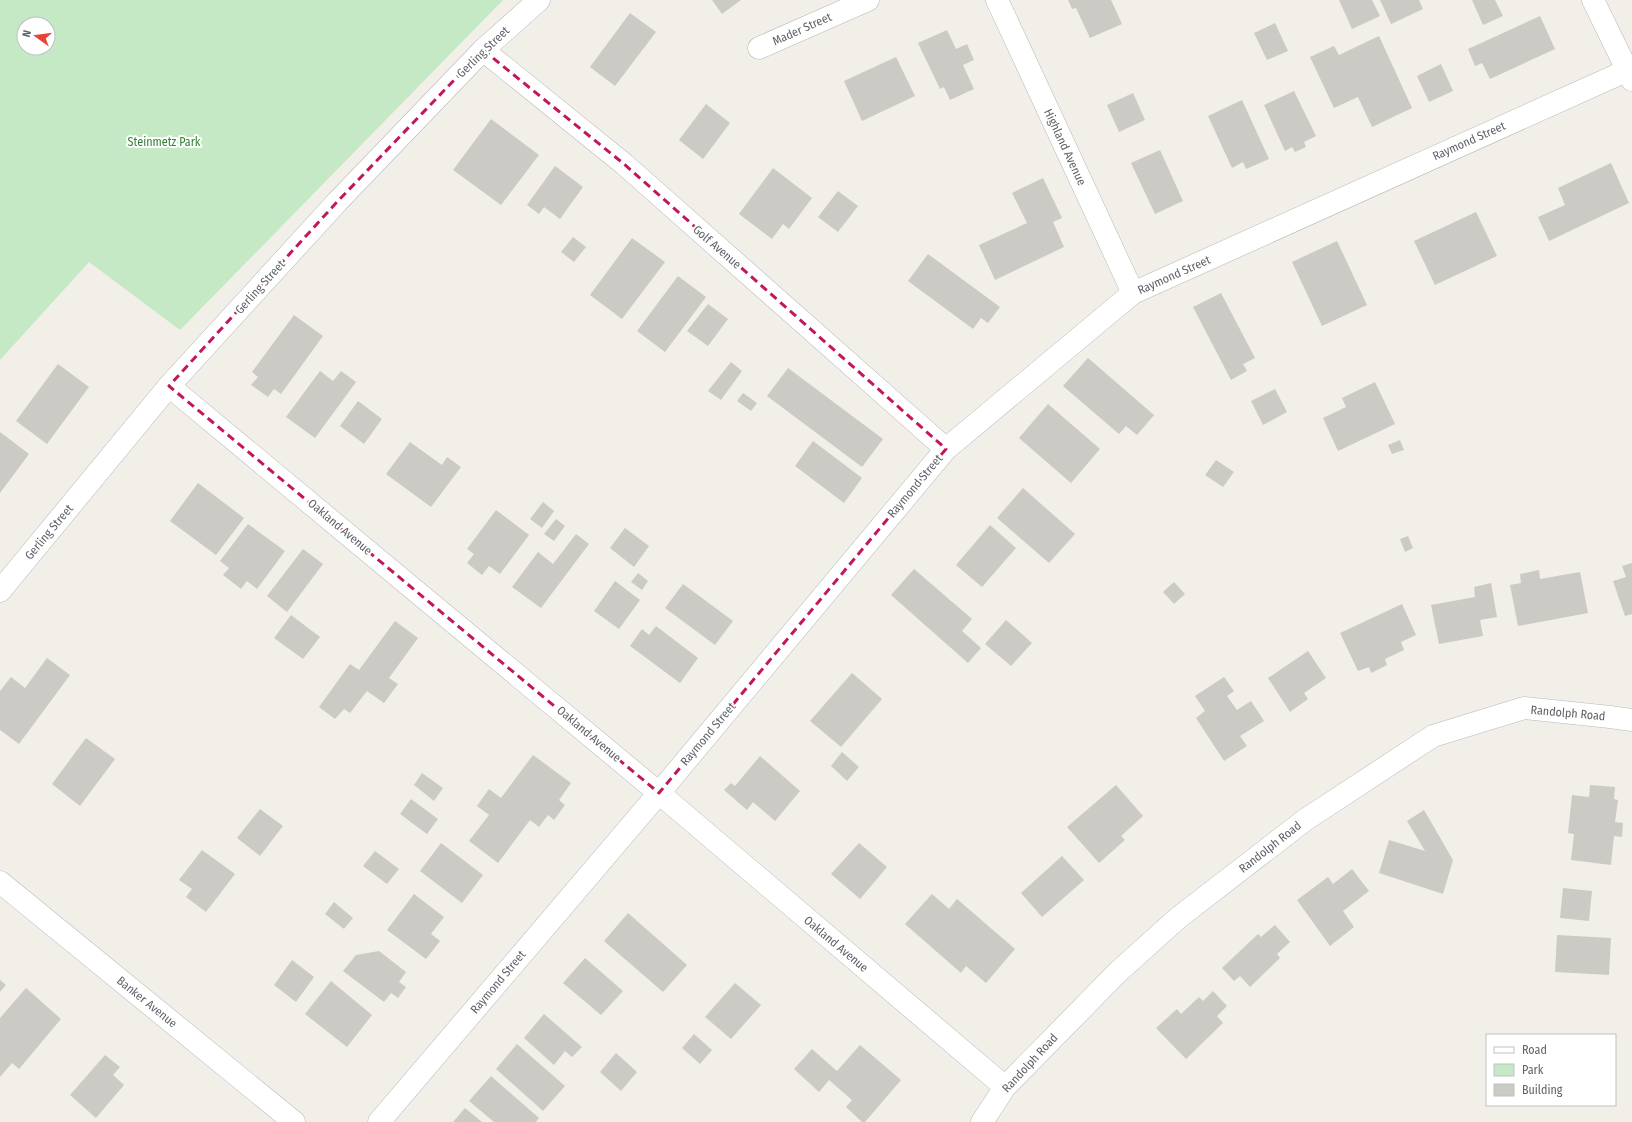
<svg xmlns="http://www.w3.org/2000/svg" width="1632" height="1122" font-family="'Fira Sans Condensed',sans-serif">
<rect width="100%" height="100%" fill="#f1efe8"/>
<path fill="#c5e8c5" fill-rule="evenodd" d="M0,0H503L180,330L89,262L0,360ZM24,24H48V48H24Z"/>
<g fill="#cccac5">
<polygon points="712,0 741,0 722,14"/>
<polygon points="1068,0 1111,0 1122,24 1090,38 1076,8 1072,9"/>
<polygon points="1339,0 1372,0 1380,16 1352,29"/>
<polygon points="1380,0 1419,0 1423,9 1391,24"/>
<polygon points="1472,0 1495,0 1503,16 1483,25"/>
<polygon points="630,13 656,32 615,86 590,67"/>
<polygon points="1540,16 1555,49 1490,79 1482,63 1475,66 1468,49"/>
<polygon points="1275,23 1288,51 1267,60 1254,33"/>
<polygon points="947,30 956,49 967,44 974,60 963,65 974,89 950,100 944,87 940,89 918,43"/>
<polygon points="1379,36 1412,108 1372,127 1358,97 1334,108 1310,57 1334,46 1339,55"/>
<polygon points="896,57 915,96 862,121 844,81"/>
<polygon points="1441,64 1453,91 1429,102 1417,76"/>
<polygon points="1294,91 1316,136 1304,142 1306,147 1295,152 1292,147 1285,151 1264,105"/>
<polygon points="1133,93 1145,120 1119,132 1107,105"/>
<polygon points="1242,100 1269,159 1246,169 1243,162 1232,168 1208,116"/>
<polygon points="706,104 730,123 703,159 679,140"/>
<polygon points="491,119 539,155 501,205 453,170"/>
<polygon points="1160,150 1183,201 1155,214 1131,163"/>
<polygon points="1611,163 1629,203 1549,241 1538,217 1565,205 1558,188"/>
<polygon points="555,166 583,187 560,219 544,207 539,214 527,205"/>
<polygon points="773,168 812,198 789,229 783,224 772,239 739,214"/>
<polygon points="1043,178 1062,218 1053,222 1064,247 995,280 979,245 1027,223 1012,193"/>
<polygon points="838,191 858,206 838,232 818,217"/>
<polygon points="1476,212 1497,256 1435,285 1414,241"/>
<polygon points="573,237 586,247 574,262 561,252"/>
<polygon points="632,238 665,262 622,319 590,295"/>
<polygon points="1337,241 1367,305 1322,326 1292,262"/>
<polygon points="928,254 1000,307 988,323 981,318 973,329 908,281"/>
<polygon points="678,276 706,297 665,352 637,331"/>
<polygon points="1221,293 1255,358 1243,364 1247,371 1231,380 1193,307"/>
<polygon points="708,304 728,319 708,346 687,331"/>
<polygon points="294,315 323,336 281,394 274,389 268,397 251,385 258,377 252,372"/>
<polygon points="1088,358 1154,415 1137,435 1126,426 1119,434 1063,386"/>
<polygon points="731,362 742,371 721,400 708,391"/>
<polygon points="58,364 89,387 47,444 16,421"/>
<polygon points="788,368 883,439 862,467 767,396"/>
<polygon points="320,371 333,381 341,371 356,382 315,438 286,417"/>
<polygon points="1375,382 1395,424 1338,451 1323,418 1346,407 1342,398"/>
<polygon points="1275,389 1287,412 1263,425 1251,401"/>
<polygon points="743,393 757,403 751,411 737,401"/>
<polygon points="358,401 382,419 364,444 340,426"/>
<polygon points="1048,404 1100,449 1071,483 1019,438"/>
<polygon points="0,432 29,454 0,493"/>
<polygon points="1400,440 1404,450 1392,454 1388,445"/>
<polygon points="813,441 862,478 844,503 795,466"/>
<polygon points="410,442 442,465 447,457 461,467 431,507 386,474"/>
<polygon points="1216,460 1234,472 1223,487 1205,475"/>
<polygon points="198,483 244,518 216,555 170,521"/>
<polygon points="1023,488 1075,534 1049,563 997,518"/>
<polygon points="543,502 554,511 542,528 530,519"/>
<polygon points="496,510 529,535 500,574 489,566 482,575 467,563 474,554 467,549"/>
<polygon points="556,519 565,526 554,541 544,534"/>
<polygon points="248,524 285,551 257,589 247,581 241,589 223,575 229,568 220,561"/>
<polygon points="990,525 1016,548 982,587 956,565"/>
<polygon points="625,528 649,546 634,567 610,548"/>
<polygon points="576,534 589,544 541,608 512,587 538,552 553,564"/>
<polygon points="1408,536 1413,548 1405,552 1400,539"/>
<polygon points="303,549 323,564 287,612 267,596"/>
<polygon points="1632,563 1632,614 1625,616 1613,581 1626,577 1622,566"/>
<polygon points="914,569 972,619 962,631 981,648 968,663 891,595"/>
<polygon points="1539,570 1540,579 1580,572 1588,613 1518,626 1510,585 1521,583 1520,574"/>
<polygon points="638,573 648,581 642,590 631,582"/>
<polygon points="615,581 640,600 619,629 594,611"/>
<polygon points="1174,582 1185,594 1174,604 1163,592"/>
<polygon points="1491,583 1497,617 1480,620 1483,636 1439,644 1431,605 1475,597 1474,587"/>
<polygon points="683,584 733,621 715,645 665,608"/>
<polygon points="1402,604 1416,635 1401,642 1404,650 1385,659 1387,665 1371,673 1369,667 1358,671 1340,633"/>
<polygon points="291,615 320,637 303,659 274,638"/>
<polygon points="1006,620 1032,643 1011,666 985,644"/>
<polygon points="395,621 418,638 389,678 398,684 384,703 367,691 350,713 344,709 335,719 319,707 350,664 359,670"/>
<polygon points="656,626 698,658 680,683 630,646 642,629 649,635"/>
<polygon points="1308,651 1326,678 1304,693 1308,699 1290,712 1268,678"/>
<polygon points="47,658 70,675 19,744 0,730 0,691 11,677 25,688"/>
<polygon points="852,673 882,699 841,747 810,721"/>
<polygon points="1224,677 1234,691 1227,696 1237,710 1251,701 1264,721 1240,736 1247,746 1224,761 1196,718 1205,711 1195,696"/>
<polygon points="86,738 115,759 80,806 52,784"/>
<polygon points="842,752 859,767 847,781 831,766"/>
<polygon points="533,755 571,783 559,800 565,805 554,820 548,815 539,827 530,820 498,863 469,841 489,815 477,806 489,789 501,798"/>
<polygon points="760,756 800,791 775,821 753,802 747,810 724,790 731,783 735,786"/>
<polygon points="422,773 443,788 434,801 414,785"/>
<polygon points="1116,785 1143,816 1121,836 1125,840 1099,863 1067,827"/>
<polygon points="1590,785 1615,787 1614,799 1618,800 1615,822 1623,823 1622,837 1614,836 1611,865 1571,860 1574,834 1568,833 1572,795 1589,797"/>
<polygon points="411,799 438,819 427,834 400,814"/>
<polygon points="260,809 283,826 260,856 237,838"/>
<polygon points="1424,810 1453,860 1443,894 1379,873 1389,840 1425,851 1407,821"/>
<polygon points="441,843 483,875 462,903 420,871"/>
<polygon points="859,843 887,867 860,899 831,874"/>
<polygon points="202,850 235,874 206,912 186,897 192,889 179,880"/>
<polygon points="375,851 399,869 387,884 363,866"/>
<polygon points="1062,856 1084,880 1042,917 1021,893"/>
<polygon points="1352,869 1369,891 1343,911 1354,927 1330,946 1297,900 1328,877 1333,884"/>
<polygon points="1563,888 1592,891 1589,921 1560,918"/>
<polygon points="414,894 444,917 431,934 440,941 426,959 387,930"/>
<polygon points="932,894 949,909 957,899 1015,949 986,983 966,966 961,973 905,924"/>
<polygon points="334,902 353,918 344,929 325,914"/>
<polygon points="628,913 687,965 663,992 604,941"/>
<polygon points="1275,925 1290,942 1277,954 1280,958 1250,987 1240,976 1234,981 1222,968 1258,934 1261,937"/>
<polygon points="1557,935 1611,938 1609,975 1555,972"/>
<polygon points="379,951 406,972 399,982 406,987 398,998 391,993 384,1002 343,971 356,955"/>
<polygon points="585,958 623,991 601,1015 563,983"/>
<polygon points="292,960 314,977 296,1002 274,985"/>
<polygon points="0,980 6,985 0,992"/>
<polygon points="331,981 372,1015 347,1047 305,1014"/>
<polygon points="735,983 761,1005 731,1039 705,1017"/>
<polygon points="26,988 61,1019 19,1069 12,1063 0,1077 0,1018"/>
<polygon points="1213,991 1227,1006 1217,1016 1223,1023 1186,1059 1156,1028 1177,1009 1181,1014 1199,997 1203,1001"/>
<polygon points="544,1014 582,1047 572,1057 565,1051 554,1065 524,1038"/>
<polygon points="694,1034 712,1050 700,1064 682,1048"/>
<polygon points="517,1044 565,1086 543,1111 496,1069"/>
<polygon points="860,1045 901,1080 865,1122 862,1122 846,1107 852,1100 829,1080 819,1092 794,1069 812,1049 837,1071"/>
<polygon points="616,1053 637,1072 621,1091 600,1072"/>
<polygon points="105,1055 120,1067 113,1075 124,1085 96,1118 70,1095"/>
<polygon points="491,1076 539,1118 536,1122 494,1122 469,1101"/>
<polygon points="465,1108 482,1122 453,1122"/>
</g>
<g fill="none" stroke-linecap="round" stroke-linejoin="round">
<g stroke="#b5b8bc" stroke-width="23">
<g id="minor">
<polyline points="997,0 1133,293"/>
<polyline points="1593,0 1632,80"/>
<polyline points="759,48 868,0"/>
<polyline points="483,50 624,164 946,449"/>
<polyline points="169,386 659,793 1005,1087"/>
<polyline points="0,591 169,386 337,202 483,50 539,0"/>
<polyline points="0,882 294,1122"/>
<polyline points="379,1122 659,793 946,449 1133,293 1626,71"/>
<polyline points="982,1122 1005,1087 1118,972 1178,918 1305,820 1433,736 1524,708 1610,717 1632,720"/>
</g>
</g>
<use href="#minor" stroke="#fff" stroke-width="22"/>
</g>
<path fill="none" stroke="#c2185b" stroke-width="3" stroke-dasharray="8 5" stroke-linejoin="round" d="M483,50L624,164L946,449L659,793L169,386L337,202Z"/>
<g text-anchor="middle" stroke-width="4" stroke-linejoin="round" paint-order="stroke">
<g font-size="12" fill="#5f6368" stroke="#fff">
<text transform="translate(802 29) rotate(-24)" y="4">Mader Street</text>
<text transform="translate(483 52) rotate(-44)" y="4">Gerling Street</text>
<text transform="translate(1469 141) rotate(-24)" y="4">Raymond Street</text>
<text transform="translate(1065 147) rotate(65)" y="4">Highland Avenue</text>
<text transform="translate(717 247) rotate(41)" y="4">Golf Avenue</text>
<text transform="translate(1174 275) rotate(-24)" y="4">Raymond Street</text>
<text transform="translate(260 287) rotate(-48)" y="4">Gerling Street</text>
<text transform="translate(915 486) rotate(-50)" y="4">Raymond Street</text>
<text transform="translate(340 527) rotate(40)" y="4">Oakland Avenue</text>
<text transform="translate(49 532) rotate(-50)" y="4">Gerling Street</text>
<text transform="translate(1568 713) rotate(5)" y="4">Randolph Road</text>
<text transform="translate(589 734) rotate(40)" y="4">Oakland Avenue</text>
<text transform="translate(708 734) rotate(-50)" y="4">Raymond Street</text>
<text transform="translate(1270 847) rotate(-38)" y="4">Randolph Road</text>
<text transform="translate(836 944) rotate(40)" y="4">Oakland Avenue</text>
<text transform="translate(498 982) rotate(-50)" y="4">Raymond Street</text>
<text transform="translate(147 1002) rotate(39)" y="4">Banker Avenue</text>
<text transform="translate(1030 1063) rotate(-47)" y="4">Randolph Road</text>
</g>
<g font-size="12" fill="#348238" stroke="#fff">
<text x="164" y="146">Steinmetz Park</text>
</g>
</g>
<rect x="1486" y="1034" width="130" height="72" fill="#ffffff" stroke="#bfc1c3"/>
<rect x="1494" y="1047" width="20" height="6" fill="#ffffff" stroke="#bfc1c3"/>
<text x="1522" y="1054" font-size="12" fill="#5f6368">Road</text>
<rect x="1494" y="1064" width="20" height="12" fill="#c5e8c5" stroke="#bfc1c3"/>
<text x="1522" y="1074" font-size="12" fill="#5f6368">Park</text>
<rect x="1494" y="1084" width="20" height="12" fill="#cccac5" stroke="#bfc1c3"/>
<text x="1522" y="1094" font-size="12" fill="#5f6368">Building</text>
<g transform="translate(36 36) rotate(284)"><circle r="19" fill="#ffffff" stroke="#bfc1c3"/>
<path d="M0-3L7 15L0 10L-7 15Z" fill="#ea4335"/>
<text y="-6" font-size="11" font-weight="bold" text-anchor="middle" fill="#5f6368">N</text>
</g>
</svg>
